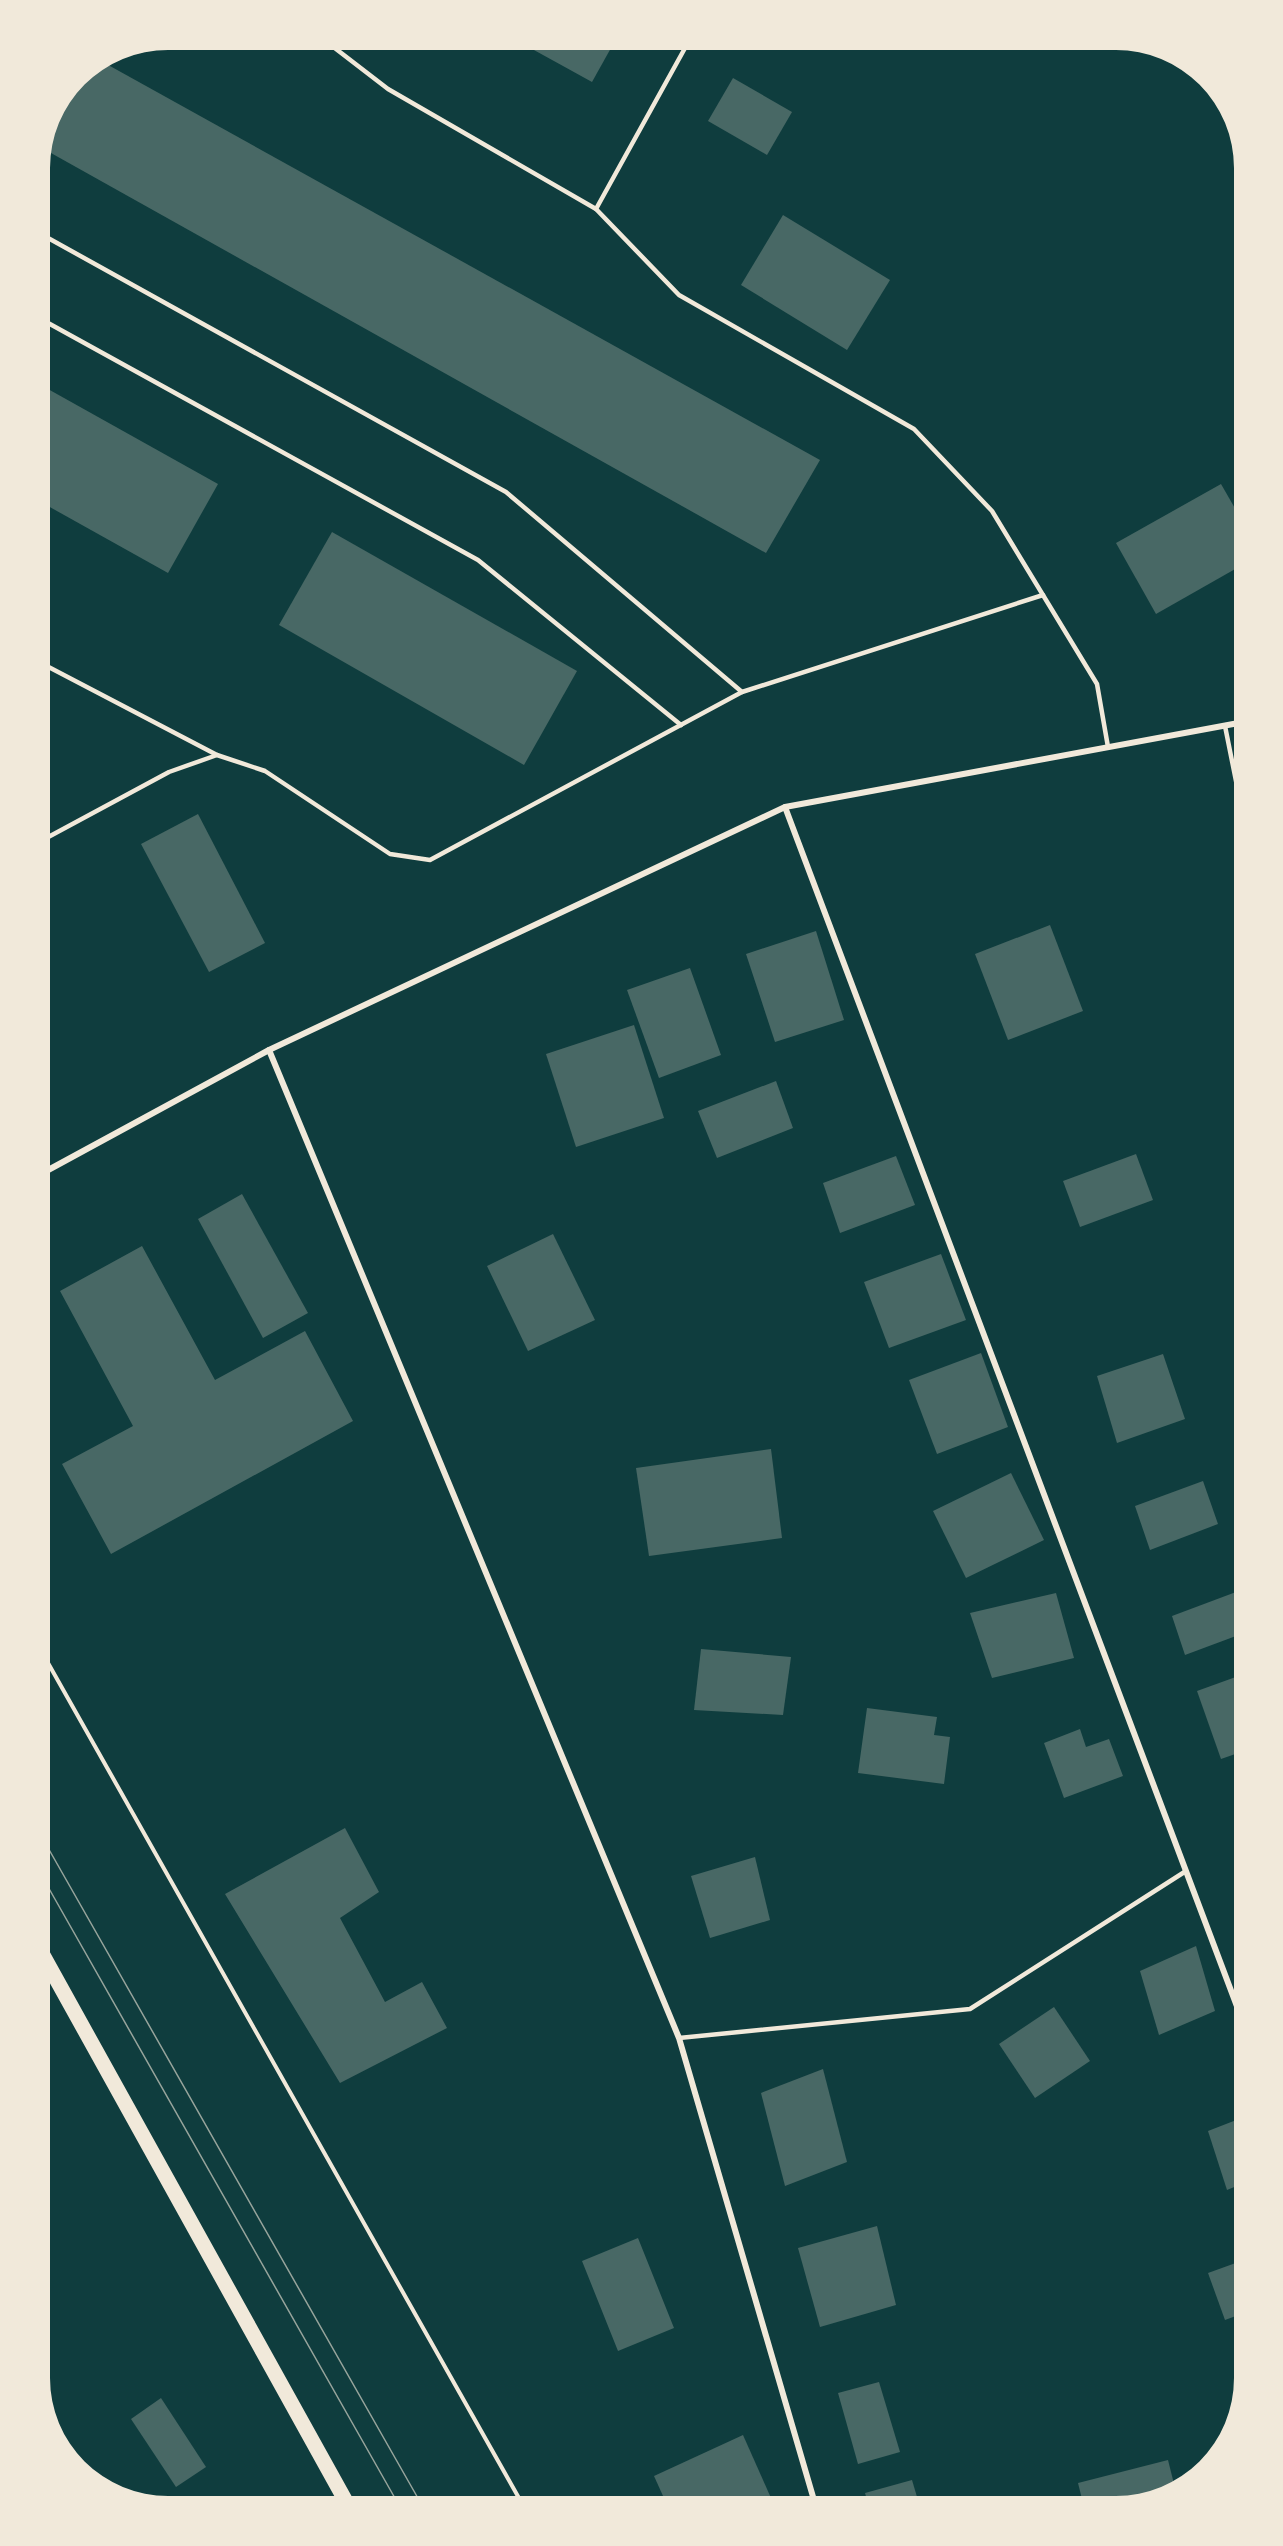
<svg xmlns="http://www.w3.org/2000/svg" width="1283" height="2546" font-family="Raleway,sans-serif">
<rect width="100%" height="100%" fill="#0f3d3e"/>
<g fill="#486865">
<polygon points="514,39 616,39 592,82"/>
<polygon points="101,61 820,460 766,553 42,148 49,118 77,77"/>
<polygon points="733,78 792,112 767,155 708,121"/>
<polygon points="783,215 890,280 847,350 741,285"/>
<polygon points="39,384 218,484 168,573 39,501"/>
<polygon points="1221,484 1244,524 1244,564 1156,614 1116,543"/>
<polygon points="332,532 577,671 524,765 279,625"/>
<polygon points="198,814 265,943 209,972 141,844"/>
<polygon points="1050,925 1083,1011 1008,1040 975,954"/>
<polygon points="816,931 844,1020 775,1042 746,954"/>
<polygon points="690,968 721,1055 659,1078 627,990"/>
<polygon points="634,1025 664,1118 576,1147 546,1054"/>
<polygon points="776,1081 793,1128 717,1158 698,1111"/>
<polygon points="1136,1154 1153,1200 1080,1227 1063,1181"/>
<polygon points="896,1156 915,1205 840,1233 823,1183"/>
<polygon points="242,1194 308,1313 263,1338 198,1219"/>
<polygon points="553,1234 595,1320 528,1351 487,1266"/>
<polygon points="142,1246 215,1380 305,1331 353,1421 111,1554 62,1464 133,1426 60,1291"/>
<polygon points="941,1254 966,1320 889,1348 864,1282"/>
<polygon points="981,1353 1008,1427 937,1454 909,1380"/>
<polygon points="1163,1354 1185,1419 1117,1443 1097,1376"/>
<polygon points="771,1449 782,1538 649,1556 636,1468"/>
<polygon points="1011,1473 1044,1540 966,1578 933,1511"/>
<polygon points="1203,1481 1218,1524 1150,1550 1135,1506"/>
<polygon points="1244,1589 1244,1633 1185,1655 1172,1616"/>
<polygon points="1056,1593 1074,1658 992,1678 970,1613"/>
<polygon points="701,1649 791,1657 783,1715 694,1710"/>
<polygon points="1244,1674 1244,1751 1221,1759 1197,1691"/>
<polygon points="867,1708 937,1717 934,1735 950,1737 944,1784 858,1773"/>
<polygon points="1080,1729 1086,1747 1109,1739 1123,1776 1064,1798 1044,1743"/>
<polygon points="345,1828 379,1892 340,1918 385,2002 422,1982 447,2028 340,2083 225,1894"/>
<polygon points="755,1857 770,1920 710,1938 691,1876"/>
<polygon points="1196,1946 1215,2011 1159,2035 1140,1971"/>
<polygon points="1054,2007 1090,2061 1035,2098 999,2044"/>
<polygon points="823,2069 847,2162 785,2186 761,2093"/>
<polygon points="1244,2117 1244,2183 1227,2190 1208,2131"/>
<polygon points="877,2226 896,2305 820,2327 798,2248"/>
<polygon points="638,2238 674,2328 618,2351 582,2261"/>
<polygon points="1244,2260 1244,2313 1225,2320 1208,2273"/>
<polygon points="879,2382 900,2452 858,2464 838,2393"/>
<polygon points="161,2398 206,2467 176,2487 131,2419"/>
<polygon points="743,2435 775,2507 668,2507 654,2476"/>
<polygon points="1168,2460 1175,2488 1164,2497 1115,2507 1084,2507 1078,2483"/>
<polygon points="912,2480 920,2507 869,2507 865,2493"/>
</g>
<g fill="none" stroke-linecap="round" stroke-linejoin="round">
<polyline stroke="#f1e9da" stroke-width="4" points="39,1647 524,2507"/>
<g stroke="#f1e9da" stroke-width="4.5">
<polyline points="323,39 388,89 596,209 679,295 914,429 992,511 1097,684 1108,747"/>
<polyline points="596,209 690,39"/>
<polyline points="39,318 478,560 681,725"/>
<polyline points="39,662 217,755 265,771 390,854 430,860 742,692 506,492 39,233"/>
<polyline points="742,692 1043,595"/>
<polyline points="1225,726 1244,821"/>
<polyline points="39,842 169,772 217,755"/>
<polyline points="679,2038 970,2009 1186,1871"/>
</g>
<g stroke="#f1e9da" stroke-width="6">
<polyline points="785,807 1244,2025"/>
<polyline points="269,1050 679,2038 816,2507"/>
<polyline points="39,1175 269,1050 785,807 1244,722"/>
</g>
<polyline stroke="#f1e9da" stroke-width="15" points="39,1948 349,2507"/>
<g stroke="#97a49c" stroke-width="1.5">
<polyline points="39,1832 423,2507"/>
<polyline points="39,1871 400,2507"/>
</g>
</g>
<path d="M0 0H1283V2546H0ZM168 50H1116A118 118 0 0 1 1234 168V2378A118 118 0 0 1 1116 2496H168A118 118 0 0 1 50 2378V168A118 118 0 0 1 168 50Z" fill="#f1e9da" fill-rule="evenodd"/>
</svg>
